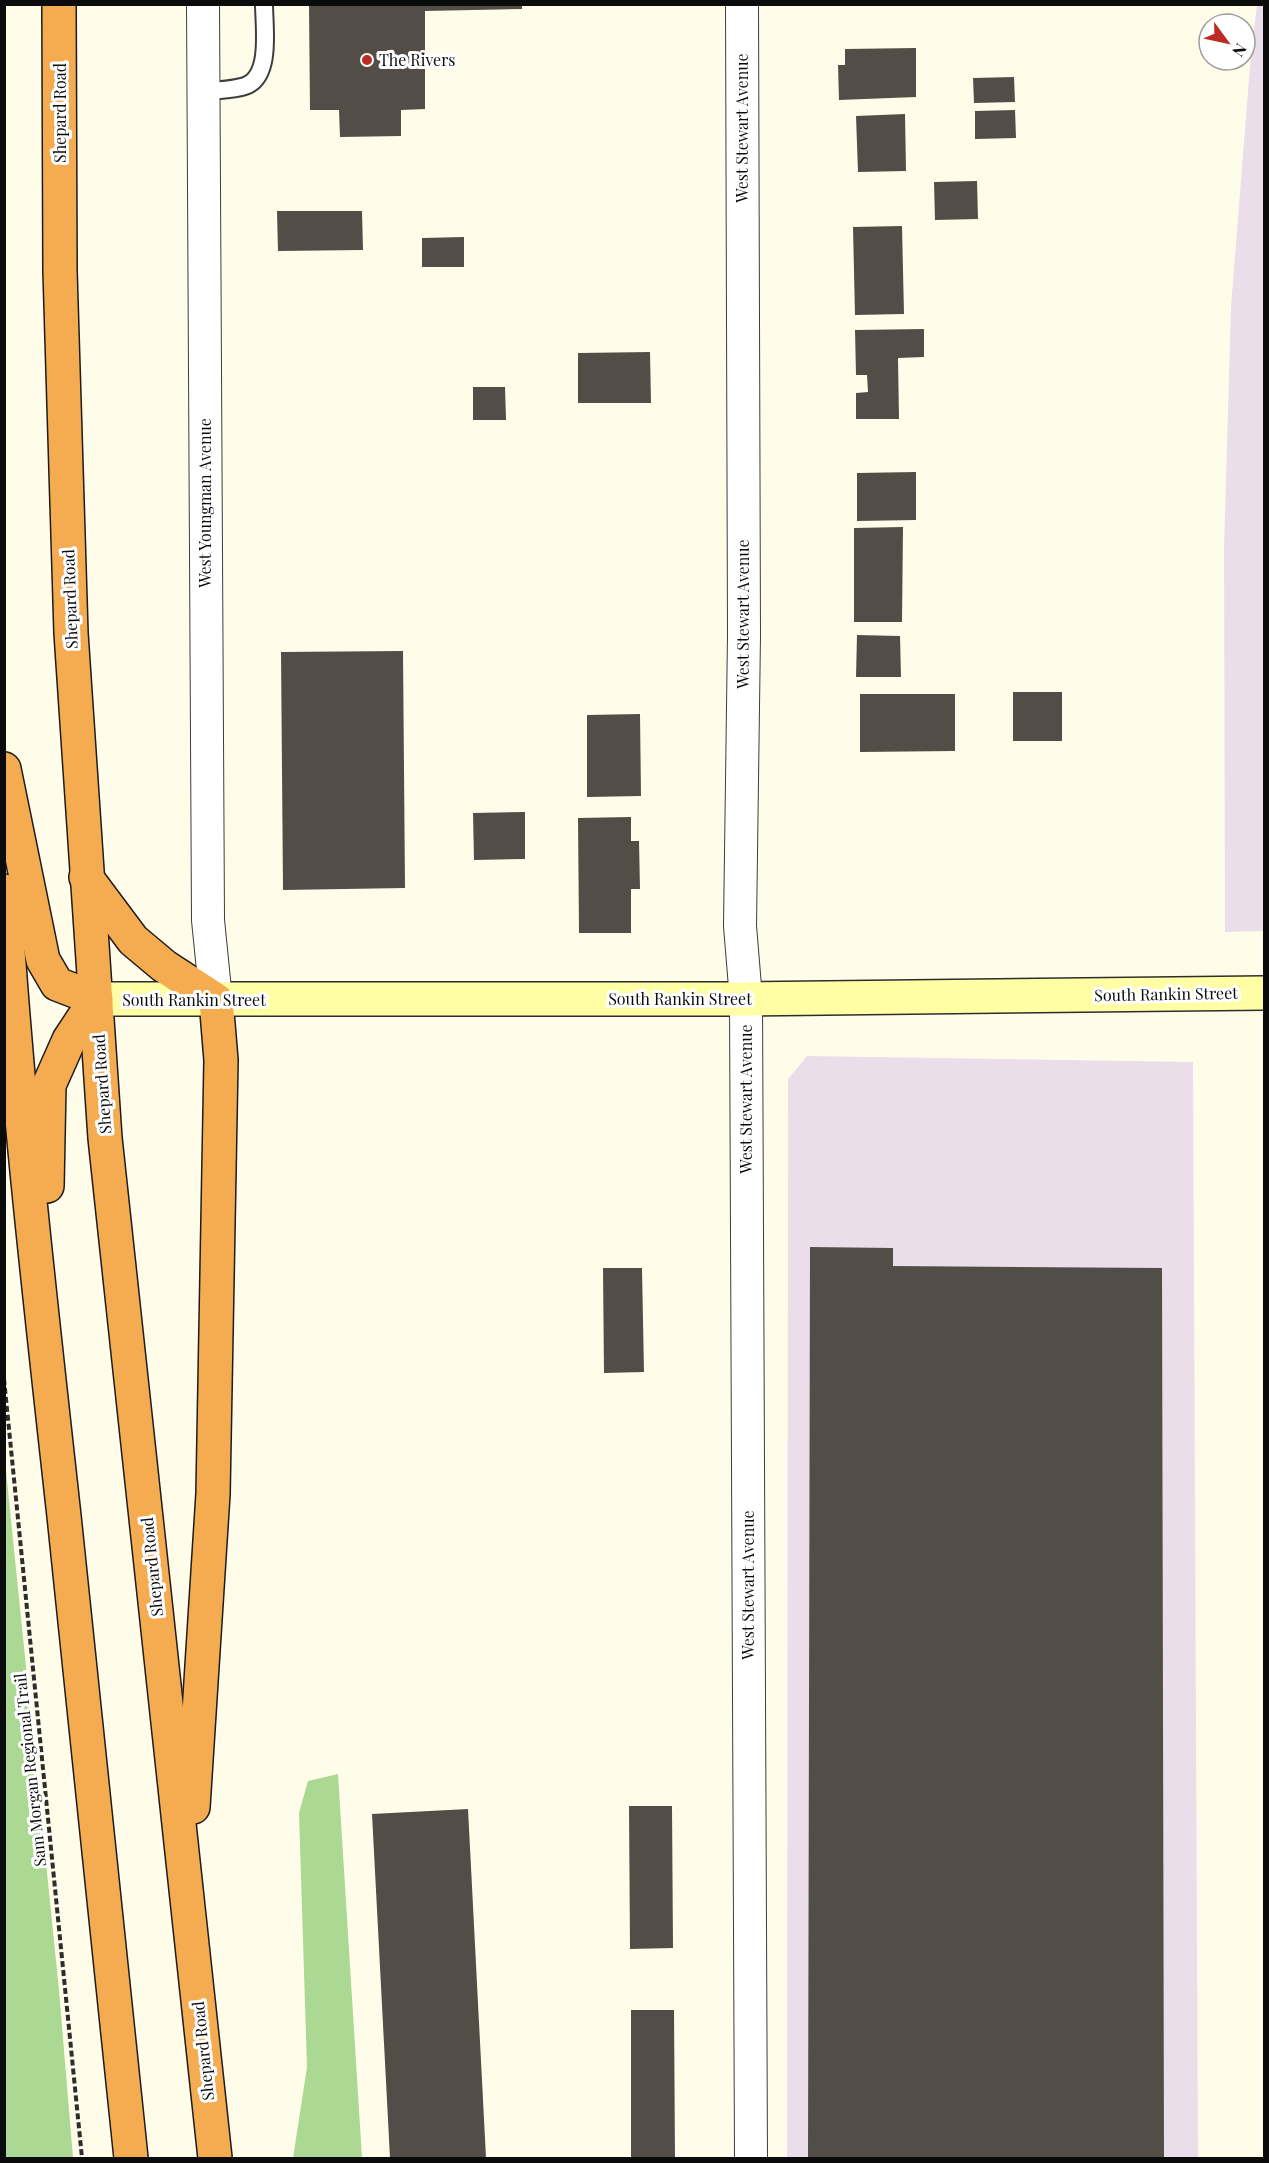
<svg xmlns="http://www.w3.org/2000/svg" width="1269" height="2163" font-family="'Playfair Display',serif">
<rect width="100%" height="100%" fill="#fffde9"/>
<g fill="#eadeea">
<polygon points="1264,4 1264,931 1225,932 1224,548 1231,307 1251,53 1257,5"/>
<polygon points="807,1056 1193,1062 1198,2158 787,2158 788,1079"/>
</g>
<g fill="#abd993">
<polygon points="5,1461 59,1990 73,2158 5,2158"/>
<polygon points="338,1774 362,2158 293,2158 307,2067 299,1813 308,1781"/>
</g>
<g fill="#534d47">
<polygon points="309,4 522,4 522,9 425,11 425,109 401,110 401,136 340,137 339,110 310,110"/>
<polygon points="916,48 916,97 839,100 838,65 845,65 845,49"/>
<polygon points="1014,77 1015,102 974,103 973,78"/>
<polygon points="1015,110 1016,138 975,139 975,111"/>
<polygon points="905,114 906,171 858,172 856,116"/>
<polygon points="977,181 978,219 935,220 934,182"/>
<polygon points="277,211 362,211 363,250 278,251"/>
<polygon points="902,226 904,314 855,315 853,227"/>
<polygon points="464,237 464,267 422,267 422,238"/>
<polygon points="924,329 924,357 898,358 899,419 856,419 856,393 868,392 867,375 856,375 855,330"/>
<polygon points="650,352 651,403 578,403 578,353"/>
<polygon points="473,387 505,387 506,420 473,420"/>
<polygon points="916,472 916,520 857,521 857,473"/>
<polygon points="903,527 902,622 854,622 854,528"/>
<polygon points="857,635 900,636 901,677 856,677"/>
<polygon points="403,651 405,888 283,890 281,652"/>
<rect x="1013" y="692" width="49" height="49"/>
<polygon points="860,694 955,694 955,751 860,752"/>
<polygon points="640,714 641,796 587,797 587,715"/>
<polygon points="525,812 525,859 474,860 473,813"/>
<polygon points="631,817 631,841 639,841 640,889 631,889 631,933 579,933 578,818"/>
<polygon points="810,1247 893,1248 893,1266 1162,1268 1164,2158 808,2158"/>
<polygon points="603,1268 642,1268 644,1372 604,1373"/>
<polygon points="629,1806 672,1806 673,1948 630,1949"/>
<polygon points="468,1809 486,2158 390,2158 372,1814"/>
<polygon points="631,2010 674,2010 675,2158 631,2158"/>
</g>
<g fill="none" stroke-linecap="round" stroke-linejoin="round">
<g stroke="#3e3e3e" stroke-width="20">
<path id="lane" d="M203,92C216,90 233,90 245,86C272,77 264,27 264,4"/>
</g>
<g stroke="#3e3e3e" stroke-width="34">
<g id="street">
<polyline points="203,4 208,920 216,1000"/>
<polyline points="742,4 744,635 740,926 746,999 751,2158"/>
</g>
</g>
<g stroke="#2d2d2d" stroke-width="36">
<polyline id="secondary" points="96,999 746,999 1264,993"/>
</g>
<g stroke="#1c1c1c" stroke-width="36">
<g id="highway">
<polyline points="59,4 60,271 71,633 105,1138 215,2158"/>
<polyline points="4,769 43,960 57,984 96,999 69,1040 49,1085 47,1186"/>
<polyline points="86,877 133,940 164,966 216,1000 221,1060 213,1494 193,1807"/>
<path d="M4,891C17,1100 41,1308 64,1516C87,1730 110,1944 131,2158"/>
</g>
</g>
<polyline stroke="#2d2d2d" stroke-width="4" stroke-dasharray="6 3" stroke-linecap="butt" points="4,1379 82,2158"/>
<use href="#lane" stroke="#fff" stroke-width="16"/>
<use href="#street" stroke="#fff" stroke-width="32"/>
<use href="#secondary" stroke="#fffea4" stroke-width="33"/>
<use href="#highway" stroke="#f5ac51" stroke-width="33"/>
</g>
<circle fill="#ba2b23" stroke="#fff" stroke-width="2" cx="367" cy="60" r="6"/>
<g text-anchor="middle" stroke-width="6" stroke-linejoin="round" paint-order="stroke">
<g font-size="16" fill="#0b0b0b" stroke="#fff" text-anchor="start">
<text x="379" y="66">The Rivers</text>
</g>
<g font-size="16" fill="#0b0b0b" stroke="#fff">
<text transform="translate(60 113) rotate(-90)" y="6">Shepard Road</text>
<text transform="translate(742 128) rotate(-90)" y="6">West Stewart Avenue</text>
<text transform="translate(205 503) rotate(-90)" y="6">West Youngman Avenue</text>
<text transform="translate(70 599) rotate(-92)" y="6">Shepard Road</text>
<text transform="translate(743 614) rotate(-90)" y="6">West Stewart Avenue</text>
<text transform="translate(1166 994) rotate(-1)" y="6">South Rankin Street</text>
<text x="680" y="1005">South Rankin Street</text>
<text x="194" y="1006">South Rankin Street</text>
<text transform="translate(102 1084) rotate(-94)" y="6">Shepard Road</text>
<text transform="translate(746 1099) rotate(-90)" y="6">West Stewart Avenue</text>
<text transform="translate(152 1567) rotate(-96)" y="6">Shepard Road</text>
<text transform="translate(748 1585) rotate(-90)" y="6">West Stewart Avenue</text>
<text transform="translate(30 1770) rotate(-96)" y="6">Sam Morgan Regional Trail</text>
<text transform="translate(203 2051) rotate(-96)" y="6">Shepard Road</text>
</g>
</g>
<rect width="1269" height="2163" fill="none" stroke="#0b0b0b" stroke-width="12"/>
<g transform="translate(1227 42) rotate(123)"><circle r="28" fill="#ffffff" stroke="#9d9d9d" stroke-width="1.5"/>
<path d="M0-4.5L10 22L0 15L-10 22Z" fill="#ba2b23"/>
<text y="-9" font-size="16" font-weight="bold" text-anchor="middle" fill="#0b0b0b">N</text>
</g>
</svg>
